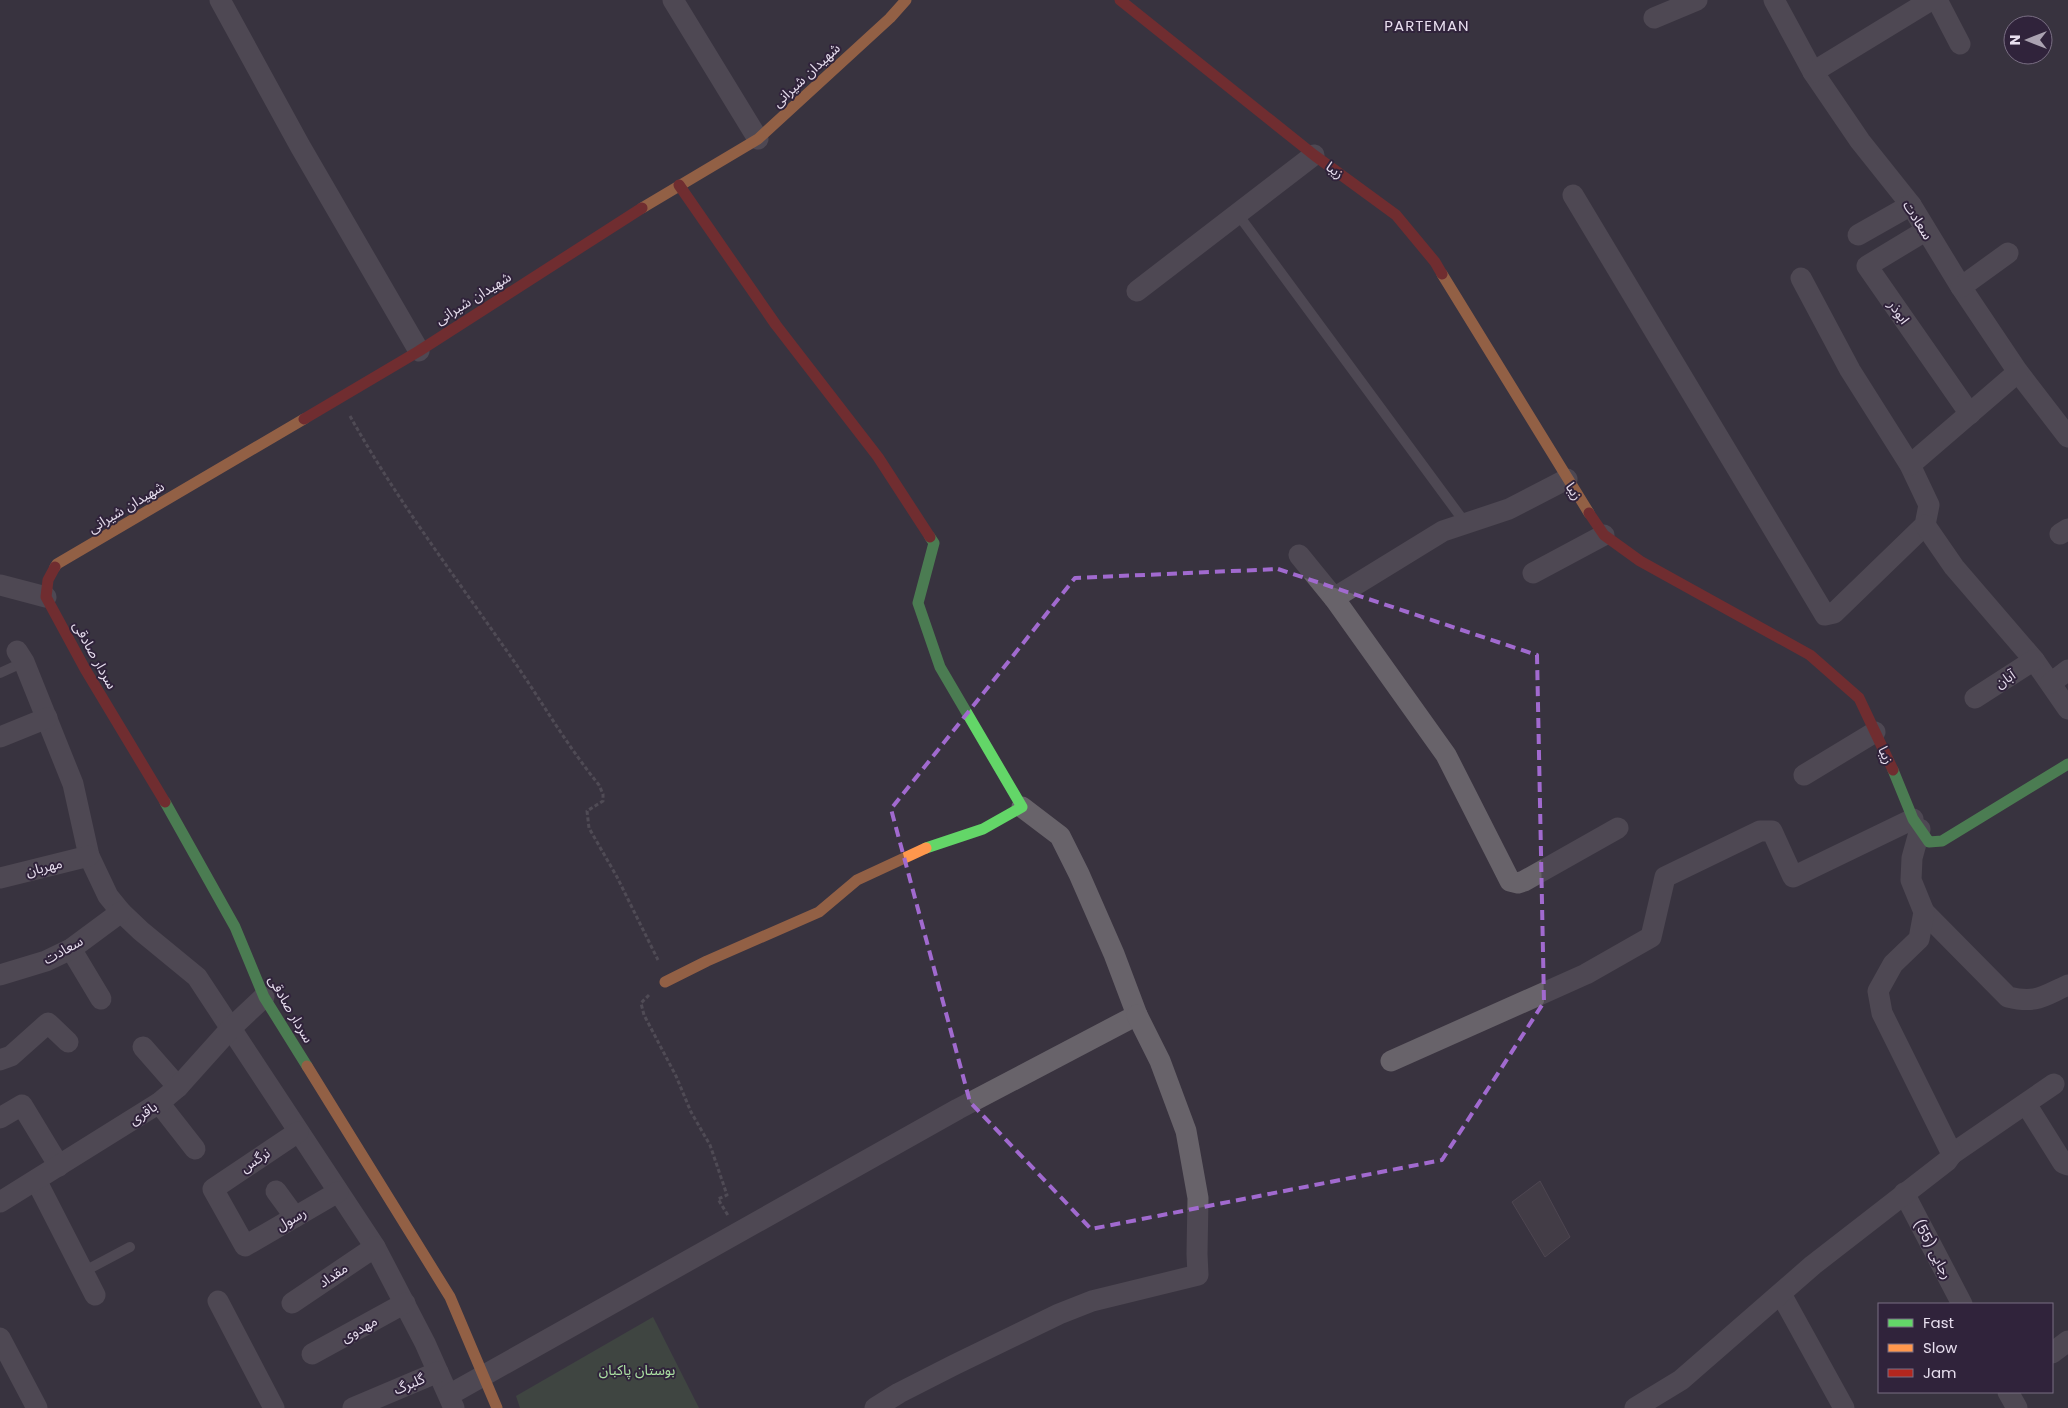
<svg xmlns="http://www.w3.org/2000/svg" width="2068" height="1408" font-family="Poppins,'Noto Sans Arabic',sans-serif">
<rect width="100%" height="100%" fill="#39333f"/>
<polygon fill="#475c44" points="653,1317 699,1408 520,1408 516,1396"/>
<polygon fill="#4f474f" stroke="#665d65" points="1540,1181 1570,1237 1545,1257 1512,1202"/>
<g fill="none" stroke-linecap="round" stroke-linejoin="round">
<g stroke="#6c686f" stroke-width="3" stroke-dasharray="4 2.5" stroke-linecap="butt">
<path d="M350,416C395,497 451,571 504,647C537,693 564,742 599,785L603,794V801L587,811L589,828L617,877L658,960"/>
<polyline points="649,995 641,1003 644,1015 676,1076 691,1112 710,1145 727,1195 718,1199 729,1217"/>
</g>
<g stroke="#68636a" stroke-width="10">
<polyline points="1237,213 1466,524"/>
<polyline points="0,673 24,662"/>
<polyline points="83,1272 130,1247"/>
</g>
<g stroke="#68636a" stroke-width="21">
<polyline points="220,0 300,146 419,351"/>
<polyline points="673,0 758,139"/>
<polyline points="1774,0 1813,72 1860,141 1911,205 1961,287 2018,372 2068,437"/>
<polyline points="1937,0 1960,44"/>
<polyline points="1654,18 1697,0"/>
<polyline points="1813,72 1931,0"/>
<polyline points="1573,195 1825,615 1834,613 1925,525 1929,505 1910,465 1850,370 1801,278"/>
<polyline points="1925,231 1867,266 1970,414"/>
<polyline points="1858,235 1911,205"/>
<polyline points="1961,287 2008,253"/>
<polyline points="1137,291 1314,155"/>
<polyline points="1910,465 2018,372"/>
<polyline points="1925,525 1954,567 2034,660 2068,709"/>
<polyline points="2060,534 2068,529"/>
<polyline points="1299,555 1334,598 1443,531 1509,509 1567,479"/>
<polyline points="1533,573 1604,535"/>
<polyline points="0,585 46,597"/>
<polyline points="1334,598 1446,755 1510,881 1518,883 1524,881 1618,828"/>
<polyline points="17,651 24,662 73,784 89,856 108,896 121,912 141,931 197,977 375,1247 425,1343 454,1408"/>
<polyline points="2051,683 2068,670"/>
<polyline points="1975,698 2034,660"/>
<polyline points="0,737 47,718"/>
<polyline points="1804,775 1875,732"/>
<polyline points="0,878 89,856"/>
<path d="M1924,912L2008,997C2037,1004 2043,996 2068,985"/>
<polyline points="71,949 101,999"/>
<polyline points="0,975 46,961 71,949 121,912"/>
<polyline points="143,1047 178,1087"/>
<polyline points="0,1060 11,1056 48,1023 68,1042"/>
<polyline points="1391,1061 1586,974 1651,937 1665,877 1760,831 1772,831 1793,877 1913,819"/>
<polyline points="159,1103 195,1149"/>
<polyline points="2026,1104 2063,1163 2068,1165"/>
<polyline points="0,1118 22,1105 59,1166"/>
<polyline points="298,1132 213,1189 245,1246 338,1192"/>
<polyline points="1952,1154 2054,1084"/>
<polyline points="36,1180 95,1295"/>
<polyline points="276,1191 295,1217"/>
<polyline points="1904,1193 1962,1304"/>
<polyline points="0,1202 159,1103 178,1087 231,1028 264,997"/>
<polyline points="1781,1294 1844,1408"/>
<polyline points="218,1301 274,1408"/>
<polyline points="292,1303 375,1247"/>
<polyline points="0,1338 37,1408"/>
<polyline points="2052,1353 2068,1341"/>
<polyline points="312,1354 405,1303"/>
<polyline points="2008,1392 2017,1408"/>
<polyline points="449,1395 958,1109 1137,1015 1114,954 1079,874 1060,836 1022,807"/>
<polyline points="353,1408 438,1372"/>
<polyline points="875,1408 899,1393 954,1365 1059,1314 1092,1301 1198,1275 1197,1254 1198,1198 1186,1131 1160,1061 1137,1015"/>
<polyline points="1635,1408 1681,1380 1813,1265 1947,1161 1952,1154 1882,1013 1878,991 1893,964 1919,939 1924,912 1911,880 1912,858 1920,829"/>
</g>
<g stroke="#63d668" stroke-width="11">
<polyline points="1893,770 1913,819 1929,842 1942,841 2068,764"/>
<polyline points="165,802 235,927 264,997 307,1066"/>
<polyline points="926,848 983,829 1022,807 940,667 918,603 934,543 930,537"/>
</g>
<g stroke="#ff974d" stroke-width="11">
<polyline points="642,208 758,139 890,18 906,0"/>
<polyline points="1442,274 1589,513"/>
<polyline points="55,567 57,564 304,419"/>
<polyline points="665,982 707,961 819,912 857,880 926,848"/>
<polyline points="307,1066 450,1297 497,1408"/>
</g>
<g stroke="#b3261e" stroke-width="11">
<polyline points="1120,0 1314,155 1396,215 1435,262 1442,274"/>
<polyline points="679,185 776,325 878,457 930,537"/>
<polyline points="304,419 419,351 642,208"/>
<polyline points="1589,513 1604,535 1640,561 1810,655 1859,698 1893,770"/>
<polyline points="55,567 48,580 46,597 85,669 165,802"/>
</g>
</g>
<path d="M0 0H2068V1408H0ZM1278,569L1537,655L1544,1002L1442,1160L1091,1229L970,1102L891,809L1075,578Z" fill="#39333f" fill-opacity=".55" fill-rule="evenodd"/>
<path fill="none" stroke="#a16acf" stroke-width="4" stroke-dasharray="10 6" stroke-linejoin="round" d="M1278,569L1537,655L1544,1002L1442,1160L1091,1229L970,1102L891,809L1075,578Z"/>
<g text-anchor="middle" stroke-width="4" stroke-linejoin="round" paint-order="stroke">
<g font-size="14" fill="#e7deee" stroke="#30233b">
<text transform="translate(806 75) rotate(-43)" y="5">شهیدان شیرانی</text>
<text transform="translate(1335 170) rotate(36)" y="5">زیبا</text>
<text transform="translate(1918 220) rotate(58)" y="5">سعادت</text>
<text transform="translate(473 298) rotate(-32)" y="5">شهیدان شیرانی</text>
<text transform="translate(1899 312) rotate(55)" y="5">ابوذر</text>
<text transform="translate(1574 491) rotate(56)" y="5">زیبا</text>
<text transform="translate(126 507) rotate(-31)" y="5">شهیدان شیرانی</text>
<text transform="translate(95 655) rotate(61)" y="5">سردار صادقی</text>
<text transform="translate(2005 679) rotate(-33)" y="5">آبان</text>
<text transform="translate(1886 755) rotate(65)" y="5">زیبا</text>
<text transform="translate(44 867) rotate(-14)" y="5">مهربان</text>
<text transform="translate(63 950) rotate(-29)" y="5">سعادت</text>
<text transform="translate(291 1009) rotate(60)" y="5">سردار صادقی</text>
<text transform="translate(143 1113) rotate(-33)" y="5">باقری</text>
<text transform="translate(255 1160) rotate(-33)" y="5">نرگس</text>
<text transform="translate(291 1219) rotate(-30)" y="5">رسول</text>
<text transform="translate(1933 1249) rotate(62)" y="5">رجایی (55)</text>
<text transform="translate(333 1275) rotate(-34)" y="5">مقداد</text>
<text transform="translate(359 1329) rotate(-29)" y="5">مهدوی</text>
<text transform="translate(409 1384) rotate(-23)" y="5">گلبرگ</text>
</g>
<g font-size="14" fill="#abe0a2" stroke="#30233b">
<text x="637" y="1375">بوستان پاکبان</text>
</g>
<g font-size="15" letter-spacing="1" fill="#e7deee" stroke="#30233b">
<text x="1427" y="31">PARTEMAN</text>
</g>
</g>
<rect x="1878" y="1303" width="175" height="90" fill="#30233b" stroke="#796e83"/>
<rect x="1888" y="1319" width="25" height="8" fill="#63d668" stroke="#796e83"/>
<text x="1923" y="1328" font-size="15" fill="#e7deee">Fast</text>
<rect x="1888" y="1344" width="25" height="8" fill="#ff974d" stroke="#796e83"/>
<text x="1923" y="1353" font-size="15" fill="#e7deee">Slow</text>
<rect x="1888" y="1369" width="25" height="8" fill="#b3261e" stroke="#796e83"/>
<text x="1923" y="1378" font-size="15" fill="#e7deee">Jam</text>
<g transform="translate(2028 40) rotate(270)"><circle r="24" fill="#30233b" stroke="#796e83"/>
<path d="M0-4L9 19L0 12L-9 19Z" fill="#aaa2b1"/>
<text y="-8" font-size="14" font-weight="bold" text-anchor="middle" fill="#e7deee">N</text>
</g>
</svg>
